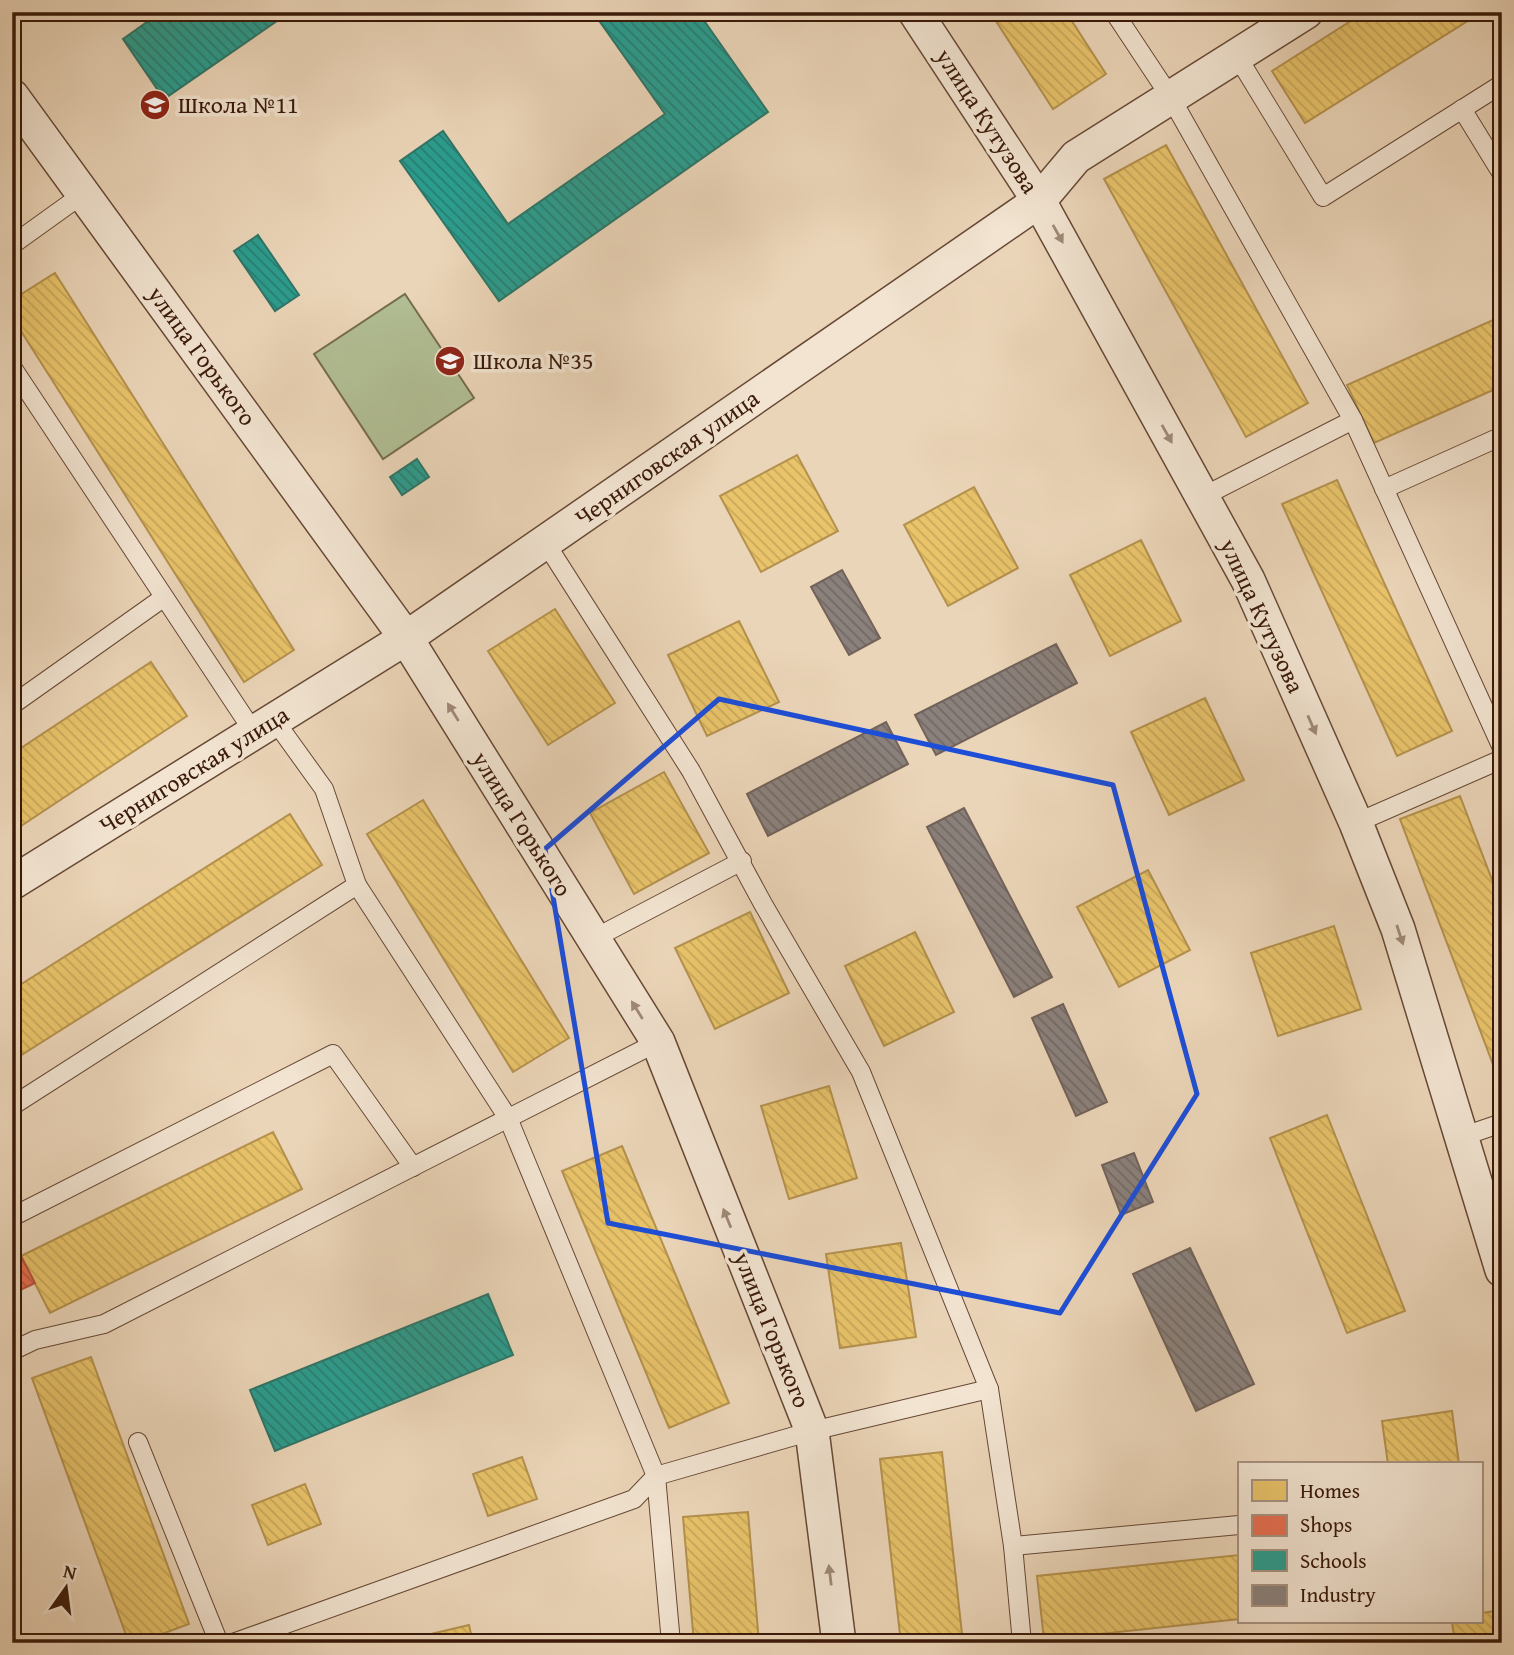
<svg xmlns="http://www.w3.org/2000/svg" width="1514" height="1655" font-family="'Gentium Book Plus',serif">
<defs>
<pattern id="homes-back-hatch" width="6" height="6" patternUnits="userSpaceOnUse" patternTransform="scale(1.75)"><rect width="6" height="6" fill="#e9c46a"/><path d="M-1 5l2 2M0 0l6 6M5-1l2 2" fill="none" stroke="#c9a85b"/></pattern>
<pattern id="shops-back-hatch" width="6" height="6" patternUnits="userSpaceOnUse" patternTransform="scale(1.75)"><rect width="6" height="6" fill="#e76f51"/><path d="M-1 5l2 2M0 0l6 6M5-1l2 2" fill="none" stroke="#bc5a41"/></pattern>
<pattern id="schools-back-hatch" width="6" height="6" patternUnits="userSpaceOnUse" patternTransform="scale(1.75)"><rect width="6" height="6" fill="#2a9d8f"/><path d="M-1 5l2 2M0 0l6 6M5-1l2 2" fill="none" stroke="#257f73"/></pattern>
<pattern id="industry-back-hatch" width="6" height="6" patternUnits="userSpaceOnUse" patternTransform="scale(1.75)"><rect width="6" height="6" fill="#8a817c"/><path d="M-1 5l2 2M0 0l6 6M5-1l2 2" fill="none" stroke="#726964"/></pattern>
</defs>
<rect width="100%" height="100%" fill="#ebd5b8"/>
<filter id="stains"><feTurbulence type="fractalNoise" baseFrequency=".00286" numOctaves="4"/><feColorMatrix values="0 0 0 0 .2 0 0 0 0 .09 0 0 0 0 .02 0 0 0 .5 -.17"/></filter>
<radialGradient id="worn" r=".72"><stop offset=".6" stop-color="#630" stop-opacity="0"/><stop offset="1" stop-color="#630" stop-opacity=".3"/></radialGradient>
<polygon fill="#b1be94" stroke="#766c4e" stroke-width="2" points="405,294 474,398 383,459 314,354"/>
<g fill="url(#homes-back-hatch)" stroke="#b4914d" stroke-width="2">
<polygon points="990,12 1066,12 1106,74 1053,109"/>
<polygon points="1365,12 1482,12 1305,123 1272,71"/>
<polygon points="1166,145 1308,403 1246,437 1104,179"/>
<polygon points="55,273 294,650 244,682 12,317 12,300"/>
<polygon points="1502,316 1502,386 1374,443 1347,385"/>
<polygon points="797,455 838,531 761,572 720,496"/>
<polygon points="1337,480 1452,731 1397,756 1282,504"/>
<polygon points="974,487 1018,568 948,606 904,525"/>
<polygon points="1141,540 1181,621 1110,656 1070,575"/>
<polygon points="555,609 615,703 548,745 488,651"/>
<polygon points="739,621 779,702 707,736 668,655"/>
<polygon points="151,662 187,716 12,832 12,754"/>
<polygon points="1205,698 1244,780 1169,815 1131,732"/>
<polygon points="664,772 709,853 634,894 590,813"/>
<polygon points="1460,796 1502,906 1502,1073 1497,1075 1400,819"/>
<polygon points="423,800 569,1038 513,1072 367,834"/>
<polygon points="290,814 322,865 12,1061 12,990"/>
<polygon points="1148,870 1190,950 1119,987 1077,907"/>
<polygon points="750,912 789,993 715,1029 675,948"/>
<polygon points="1334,926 1361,1009 1278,1036 1251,953"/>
<polygon points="915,932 954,1012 884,1046 845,966"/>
<polygon points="829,1086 857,1178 789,1199 761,1106"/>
<polygon points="1327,1115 1405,1311 1347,1333 1270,1138"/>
<polygon points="273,1132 302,1189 50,1313 21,1256"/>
<polygon points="622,1146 729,1403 669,1428 562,1171"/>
<polygon points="901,1243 916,1337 840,1348 826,1254"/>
<polygon points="91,1357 189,1624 138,1643 129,1643 32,1378"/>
<polygon points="1452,1411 1459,1464 1388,1464 1382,1421"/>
<polygon points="942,1452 963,1643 901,1643 880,1459"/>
<polygon points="522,1457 537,1499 488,1516 473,1474"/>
<polygon points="305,1484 321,1524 268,1545 252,1505"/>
<polygon points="748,1512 759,1643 694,1643 683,1517"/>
<polygon points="1239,1555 1239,1619 1044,1640 1037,1576"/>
<polygon points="1502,1610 1502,1643 1455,1643 1452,1622 1481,1622 1481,1613"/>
<polygon points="469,1625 473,1643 393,1643"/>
</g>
<polygon fill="url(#shops-back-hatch)" stroke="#b3553b" stroke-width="2" points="21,1256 35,1283 12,1294 12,1259"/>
<g fill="url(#schools-back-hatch)" stroke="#2f7567" stroke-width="2">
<polygon points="161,12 290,12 164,99 123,39"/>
<polygon points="593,12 698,12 768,112 499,301 400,161 443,131 508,224 665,114"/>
<polygon points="258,235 299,295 275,311 234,251"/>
<polygon points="417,459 429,477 402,495 390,477"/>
<polygon points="488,1294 513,1355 275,1451 250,1390"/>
</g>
<g fill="url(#industry-back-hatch)" stroke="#72625a" stroke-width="2">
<polygon points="842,570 880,638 849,655 811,587"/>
<polygon points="1056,644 1077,683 936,755 915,715"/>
<polygon points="886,722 908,764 768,836 747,794"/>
<polygon points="964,808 1052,977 1014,997 927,827"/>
<polygon points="1063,1004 1107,1102 1076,1116 1032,1018"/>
<polygon points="1134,1153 1153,1202 1121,1215 1102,1165"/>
<polygon points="1190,1248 1254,1384 1196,1411 1133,1274"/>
</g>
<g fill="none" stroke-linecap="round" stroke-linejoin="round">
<g stroke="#664835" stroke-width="20">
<g id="service">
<polyline points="1114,12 1171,98 1353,420 1502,748"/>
<polyline points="1237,56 1323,197 1502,84"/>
<polyline points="1462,109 1502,174"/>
<polyline points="12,245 83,194"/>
<polyline points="12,367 253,731"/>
<polyline points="1384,489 1502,436"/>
<polyline points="1202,497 1353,420"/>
<polyline points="545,542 691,771 763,904 861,1072 989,1389 1013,1546 1022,1643"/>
<polyline points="12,705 163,598"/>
<polyline points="1356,823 1502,759"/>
<polyline points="357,885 508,1118 656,1476 671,1643"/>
<polyline points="593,939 742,861"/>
<polyline points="12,1106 357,885 324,789 275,721"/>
<polyline points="1461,1137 1502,1123"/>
<polyline points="12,1217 333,1054 413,1167"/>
<polyline points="12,1351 35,1340 104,1324 658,1042"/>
<polyline points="138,1442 219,1643"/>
<polyline points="1013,1546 1239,1525"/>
<polyline points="233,1643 634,1499 656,1476 812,1431 989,1389"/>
</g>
</g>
<g stroke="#664835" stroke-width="36">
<g id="minor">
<polyline points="915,12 1039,201 1248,580 1356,823 1398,929 1502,1270"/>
<polyline points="12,96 406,638 658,1042 812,1431 839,1643"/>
<polyline points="12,883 406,638 1039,201 1076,157 1306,12"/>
</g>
</g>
<use href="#service" stroke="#f2e4d1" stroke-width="18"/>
<use href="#minor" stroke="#f2e4d1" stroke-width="33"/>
</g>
<defs><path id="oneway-solid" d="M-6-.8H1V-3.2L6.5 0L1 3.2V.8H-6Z" transform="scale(1.75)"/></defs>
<g fill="#9f8977">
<use href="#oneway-solid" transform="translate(1058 234) rotate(61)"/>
<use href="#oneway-solid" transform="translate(1167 434) rotate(61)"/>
<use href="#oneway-solid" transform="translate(453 712) rotate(-122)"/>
<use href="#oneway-solid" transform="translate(1312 725) rotate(66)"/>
<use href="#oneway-solid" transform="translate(1400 935) rotate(72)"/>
<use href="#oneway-solid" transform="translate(637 1010) rotate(-122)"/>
<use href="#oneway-solid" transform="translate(727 1218) rotate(-112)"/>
<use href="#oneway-solid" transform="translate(830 1575) rotate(-97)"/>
</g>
<path fill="none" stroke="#1d4ed8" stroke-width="5" stroke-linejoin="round" d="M719,699L1113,785L1197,1094L1060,1313L608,1223L545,849Z"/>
<defs>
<g id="school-disc" transform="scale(1.575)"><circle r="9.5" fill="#8f2418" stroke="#f2e4d1"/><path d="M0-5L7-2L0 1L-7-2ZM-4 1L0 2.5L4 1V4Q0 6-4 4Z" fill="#fff"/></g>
</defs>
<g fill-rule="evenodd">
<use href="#school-disc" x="155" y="105"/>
<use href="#school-disc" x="450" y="361"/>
</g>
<g text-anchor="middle" stroke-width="7" stroke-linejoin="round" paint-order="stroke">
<g font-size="24" fill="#3a1909" stroke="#f2e4d1" text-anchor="start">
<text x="178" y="113">Школа №11</text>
<text x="473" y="369">Школа №35</text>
</g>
<g font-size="24" fill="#3a1909" stroke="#f2e4d1">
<text transform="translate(987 121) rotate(57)" y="8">улица Кутузова</text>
<text transform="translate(202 356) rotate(54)" y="8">улица Горького</text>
<text transform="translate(667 458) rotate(-35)" y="8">Черниговская улица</text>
<text transform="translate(1262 616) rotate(65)" y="8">улица Кутузова</text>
<text transform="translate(194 770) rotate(-32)" y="8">Черниговская улица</text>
<text transform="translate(522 824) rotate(58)" y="8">улица Горького</text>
<text transform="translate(772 1330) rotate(68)" y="8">улица Горького</text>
</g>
</g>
<rect width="1514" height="1655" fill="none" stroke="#ebd5b8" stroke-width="42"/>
<rect x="14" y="14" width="1486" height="1627" fill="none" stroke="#3a1909" stroke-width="3.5"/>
<rect x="21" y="21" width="1472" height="1613" fill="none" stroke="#3a1909" stroke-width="2"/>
<rect x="1238" y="1462" width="245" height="161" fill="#f2e4d1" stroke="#a89381" stroke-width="2"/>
<rect x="1252" y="1480" width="35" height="21" fill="#e9c46a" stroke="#a89381" stroke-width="2"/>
<text x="1300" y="1498" font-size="21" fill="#3a1909">Homes</text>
<rect x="1252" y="1515" width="35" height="21" fill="#e76f51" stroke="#a89381" stroke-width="2"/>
<text x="1300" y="1532" font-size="21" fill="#3a1909">Shops</text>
<rect x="1252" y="1550" width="35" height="21" fill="#2a9d8f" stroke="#a89381" stroke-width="2"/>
<text x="1300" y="1568" font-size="21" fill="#3a1909">Schools</text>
<rect x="1252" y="1585" width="35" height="21" fill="#8a817c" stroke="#a89381" stroke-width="2"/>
<text x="1300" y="1602" font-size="21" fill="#3a1909">Industry</text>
<g transform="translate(66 1588) rotate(14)" stroke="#f2e4d1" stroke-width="5" paint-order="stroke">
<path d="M0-5L12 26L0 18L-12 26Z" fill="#3a1909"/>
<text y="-10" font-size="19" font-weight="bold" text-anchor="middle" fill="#3a1909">N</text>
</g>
<rect width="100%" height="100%" filter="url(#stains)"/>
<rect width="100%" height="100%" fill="url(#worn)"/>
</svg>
